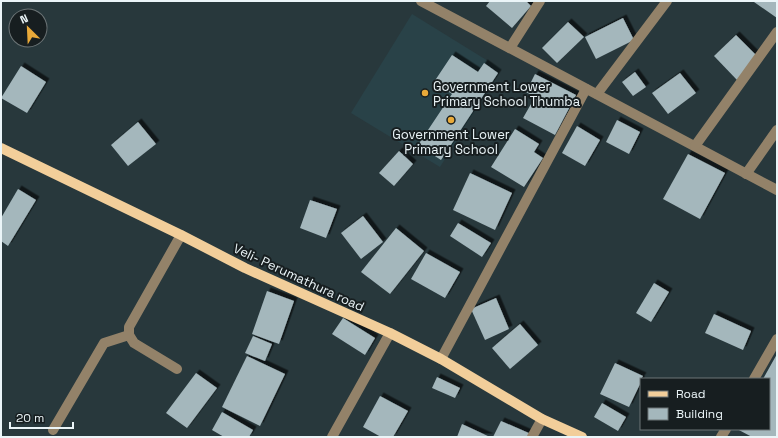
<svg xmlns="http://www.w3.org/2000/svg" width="778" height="438" font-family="'Space Grotesk',sans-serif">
<defs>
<filter id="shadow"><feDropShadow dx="3.5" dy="-3.5" stdDeviation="0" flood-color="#0009"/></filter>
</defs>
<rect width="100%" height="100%" fill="#28383c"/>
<polygon fill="#294248" points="412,14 501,69 440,167 351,113"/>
<g fill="#a4b7bc" filter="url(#shadow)">
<polygon points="490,1 526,1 531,6 512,28 486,6"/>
<polygon points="755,1 777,1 777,18 754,2"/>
<polygon points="623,18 634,40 596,59 585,37"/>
<polygon points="568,22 584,37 557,63 542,48"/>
<polygon points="736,35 759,58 737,80 714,56"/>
<polygon points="452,55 478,72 484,63 498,73 441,160 418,145 452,94 434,82"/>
<polygon points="21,66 46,82 27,113 1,98"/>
<polygon points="635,72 646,87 633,96 622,82"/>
<polygon points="680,73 696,93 668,114 652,93"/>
<polygon points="535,74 576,95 555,135 523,118 535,97 526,92"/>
<polygon points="617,120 640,132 629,154 606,142"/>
<polygon points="138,122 156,144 128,166 111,145"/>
<polygon points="577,126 600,140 585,166 562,153"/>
<polygon points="515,129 539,144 534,152 543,158 524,187 491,167"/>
<polygon points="399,151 413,164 394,186 379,173"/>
<polygon points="688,154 725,173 700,219 663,199"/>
<polygon points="470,173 512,193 495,230 453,210"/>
<polygon points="18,189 36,200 8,246 1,241 1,218"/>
<polygon points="310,200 337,209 326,238 300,228"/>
<polygon points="363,216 383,242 361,259 341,233"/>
<polygon points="458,223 491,243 482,257 450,236"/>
<polygon points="396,228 424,251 390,294 361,272"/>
<polygon points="426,253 460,272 445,298 411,279"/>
<polygon points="654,283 669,292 651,322 636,313"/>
<polygon points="267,291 294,301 279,344 252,334"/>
<polygon points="496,298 509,329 485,340 471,309"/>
<polygon points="714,314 751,331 743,350 705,333"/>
<polygon points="343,318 375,338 365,355 332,334"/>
<polygon points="520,324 538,345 510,369 492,348"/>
<polygon points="253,336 272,344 265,361 245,353"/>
<polygon points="777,354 777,437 752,437 737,429 769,429 769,379 763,379"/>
<polygon points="247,356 285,374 260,426 222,407"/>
<polygon points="615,363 643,376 641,379 641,382 629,407 600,394"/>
<polygon points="196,373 217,388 187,428 166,413"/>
<polygon points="437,377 460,388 455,398 432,388"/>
<polygon points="380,396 408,411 393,437 381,437 363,427"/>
<polygon points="602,403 626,417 618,431 594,417"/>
<polygon points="222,412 253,430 249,437 224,437 212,430"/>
<polygon points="501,421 531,434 529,437 493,437"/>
<polygon points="462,424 490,437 457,437"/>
</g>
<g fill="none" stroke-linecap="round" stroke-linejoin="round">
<g stroke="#938269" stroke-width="10">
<polyline points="421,1 777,190"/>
<polyline points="510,48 540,1"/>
<polyline points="597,94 667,1"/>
<polyline points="695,146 777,32"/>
<polyline points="746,174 777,130"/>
<polyline points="441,359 586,89"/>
<polyline points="177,369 134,343 129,335 129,327 181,235"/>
<polyline points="754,379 777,339"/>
<polyline points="53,430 104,343 129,335"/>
<polyline points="332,437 390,333"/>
<polyline points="532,437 542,419"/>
<polyline points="721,437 726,429"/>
</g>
<polyline stroke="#f2ce9a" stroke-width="10" points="1,148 181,235 245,268 390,333 441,359 542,419 582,437"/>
</g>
<g fill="#eaaa39" stroke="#171e20" stroke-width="1.5">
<circle cx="425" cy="93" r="4"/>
<circle cx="451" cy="120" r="4"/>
</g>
<g text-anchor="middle" stroke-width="4" stroke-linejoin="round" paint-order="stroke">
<g font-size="13" fill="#ebf5f8" stroke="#171e20" text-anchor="start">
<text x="433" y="91">Government Lower<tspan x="433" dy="15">Primary School Thumba</tspan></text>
<text x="451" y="139" text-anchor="middle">Government Lower<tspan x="451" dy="15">Primary School</tspan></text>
</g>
<g font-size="13" fill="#ebf5f8" stroke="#171e20">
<text transform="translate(299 277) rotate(25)" y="5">Veli- Perumathura road</text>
</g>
</g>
<rect width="778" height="438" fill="none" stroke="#ebf5f8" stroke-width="4"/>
<rect x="640" y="378" width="130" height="52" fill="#171e20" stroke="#6c7476"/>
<rect x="648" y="391" width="20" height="6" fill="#f2ce9a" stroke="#6c7476"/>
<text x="676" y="398" font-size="12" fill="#ebf5f8">Road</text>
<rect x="648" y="408" width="20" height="12" fill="#a4b7bc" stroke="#6c7476"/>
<text x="676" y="418" font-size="12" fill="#ebf5f8">Building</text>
<g transform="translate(28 28) rotate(336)"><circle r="19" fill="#171e20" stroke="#6c7476"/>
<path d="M0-3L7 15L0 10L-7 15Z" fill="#eaaa39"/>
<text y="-6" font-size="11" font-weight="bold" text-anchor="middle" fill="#ebf5f8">N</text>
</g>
<path d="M10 422v6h63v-6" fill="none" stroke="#ebf5f8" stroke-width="2"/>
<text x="16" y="422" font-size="12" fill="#ebf5f8" stroke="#171e20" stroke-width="3" paint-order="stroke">20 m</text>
</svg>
